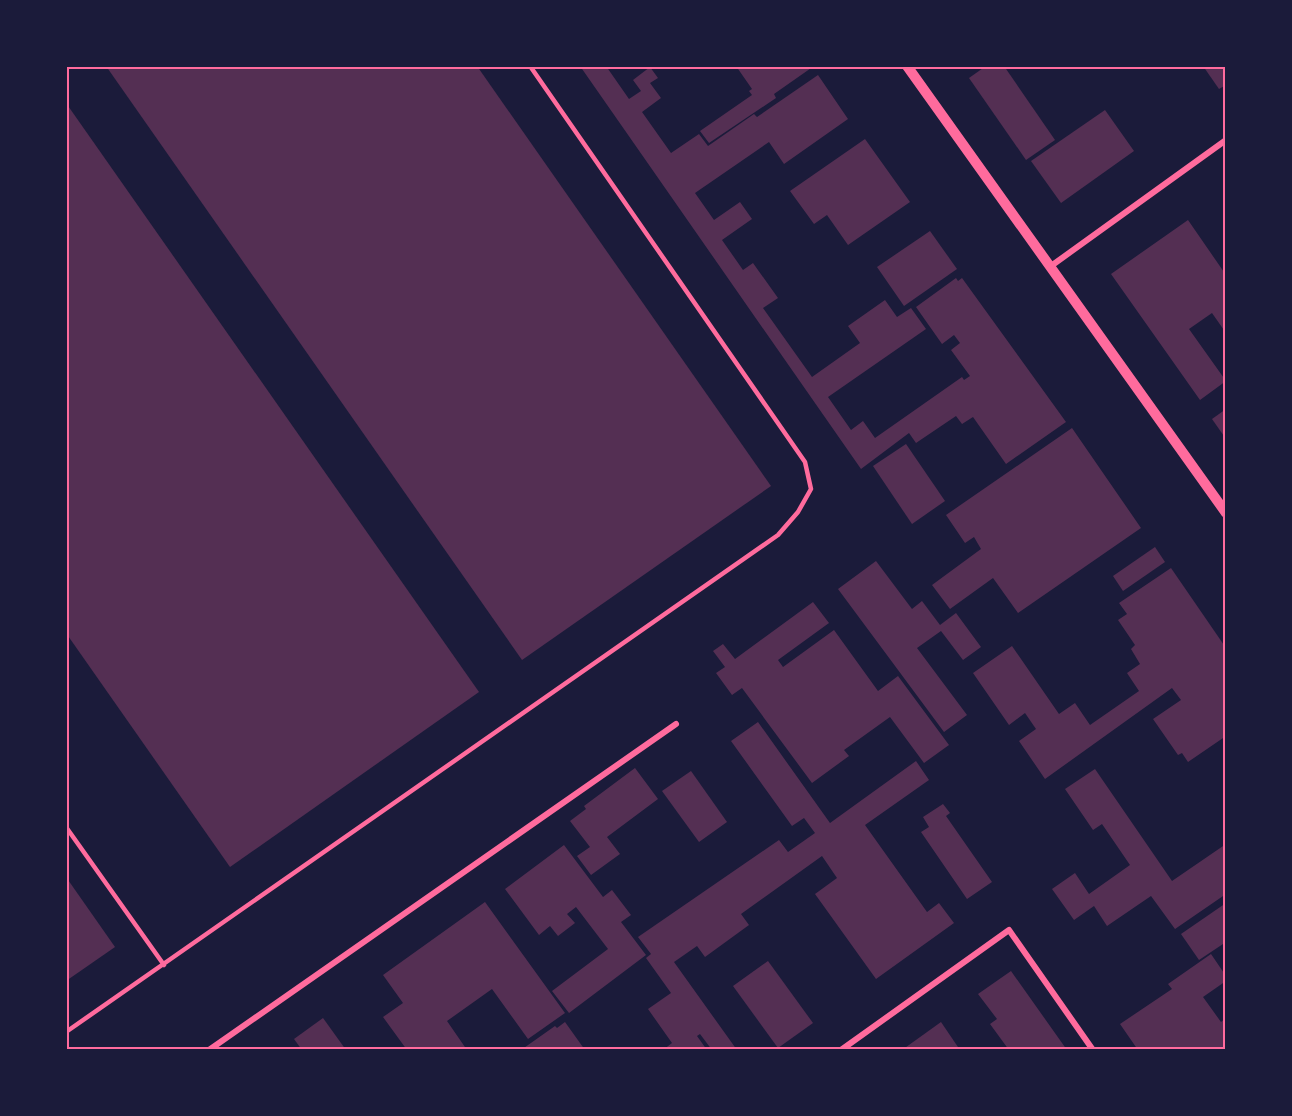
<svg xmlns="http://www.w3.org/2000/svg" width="1292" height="1116" font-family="'Roboto Condensed',sans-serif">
<rect width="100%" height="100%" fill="#1b1b3a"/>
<g fill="#542f53">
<polygon points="106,66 477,66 771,486 522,660"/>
<polygon points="580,66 606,66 629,99 641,91 633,80 650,67 658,78 650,83 661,98 642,112 671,153 699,134 708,146 754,114 757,117 818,75 848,119 784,164 769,142 695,193 714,220 740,202 752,219 722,240 743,270 753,263 778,298 763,308 812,377 860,343 848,326 885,300 897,317 911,308 926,329 828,397 851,430 863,421 875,438 962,377 964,380 970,376 951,350 960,343 954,335 942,344 916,307 956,278 958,281 962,278 1066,422 1006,464 973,417 962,424 956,416 916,443 909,433 861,469"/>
<polygon points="736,66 814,66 774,94 776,98 709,143 700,131 752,95 749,91 752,89"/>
<polygon points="986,66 1004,66 1055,140 1026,160 969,78"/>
<polygon points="1203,66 1226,66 1226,85 1219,89"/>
<polygon points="66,103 479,692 230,867 66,633"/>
<polygon points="1105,110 1134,151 1061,203 1031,161"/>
<polygon points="865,139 910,202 848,245 827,215 814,224 790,191"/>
<polygon points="1188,220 1226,275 1226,333 1212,313 1189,329 1226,381 1200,400 1111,274"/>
<polygon points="930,231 957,269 904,306 877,267"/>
<polygon points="1226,409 1226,439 1212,419"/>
<polygon points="1072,428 1141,528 1018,613 993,578 950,609 932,585 981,549 974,537 965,543 946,515"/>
<polygon points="906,444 945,501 912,524 873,466"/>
<polygon points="1155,547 1165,562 1123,591 1113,576"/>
<polygon points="876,561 912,609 922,601 940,625 956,613 981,647 963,660 941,631 917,648 967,715 944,732 838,589"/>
<polygon points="1171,568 1226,648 1226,736 1188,762 1182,753 1178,755 1153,719 1181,700 1172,688 1045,779 1019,741 1036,729 1025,713 1009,725 973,673 1012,646 1059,714 1075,703 1090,725 1139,691 1127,673 1140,664 1131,649 1135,645 1118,620 1127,614 1119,603"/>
<polygon points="813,602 829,623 778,660 783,667 834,630 878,691 898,676 949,745 924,763 890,717 844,750 849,756 812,783 742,688 732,695 716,673 725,667 713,651 723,644 735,659"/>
<polygon points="758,722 830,823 916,761 929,780 865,825 927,912 939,903 954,923 876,979 815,894 837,878 822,856 741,914 749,925 705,957 697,946 674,962 737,1050 712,1050 700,1034 697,1036 707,1050 663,1050 672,1043 648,1009 671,993 646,958 651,954 638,937 779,840 788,852 815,833 804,818 792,826 731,741"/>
<polygon points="635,768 658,799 607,837 620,854 591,875 577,856 590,847 570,821 586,809 584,806"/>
<polygon points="1095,769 1172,881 1226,844 1226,894 1175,929 1151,896 1107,926 1094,906 1074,920 1052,889 1075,873 1089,894 1130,865 1102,824 1093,830 1065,789"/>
<polygon points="691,771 727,822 699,842 662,791"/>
<polygon points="943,804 950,813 946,816 992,882 967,899 921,832 929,827 923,817"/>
<polygon points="564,845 603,897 612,890 631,915 621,922 646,955 569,1013 552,991 608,949 576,907 567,914 575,923 558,936 550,926 539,935 505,889"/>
<polygon points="66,877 115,947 66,981"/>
<polygon points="485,902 565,1013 528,1039 492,989 447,1021 467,1050 407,1050 383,1017 403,1003 383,975"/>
<polygon points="1226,903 1226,942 1199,960 1181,934"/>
<polygon points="1211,954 1226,976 1226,981 1203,997 1221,1022 1226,1018 1226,1050 1138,1050 1120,1024 1172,989 1168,984"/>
<polygon points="768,961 813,1023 778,1048 733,986"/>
<polygon points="1011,971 1067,1050 1009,1050 990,1024 997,1019 978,994"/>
<polygon points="323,1018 346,1050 302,1050 294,1039"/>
<polygon points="565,1022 585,1050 562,1050 560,1047 555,1050 521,1050 555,1026 557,1028"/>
<polygon points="941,1022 960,1050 902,1050"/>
</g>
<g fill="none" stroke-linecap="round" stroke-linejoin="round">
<g stroke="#ff6b9d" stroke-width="4.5">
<polyline points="66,827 164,965"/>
<polyline points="66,1032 778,535 798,512 811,489 805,462 530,66"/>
</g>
<g stroke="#ff6b9d" stroke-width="6">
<polyline points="1051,266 1226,140"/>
<polyline points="209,1050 676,724"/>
<polyline points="841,1050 1009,930 1093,1050"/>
</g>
<polyline stroke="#ff6b9d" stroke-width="10" points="907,66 1226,513"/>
</g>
<rect width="1292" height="1116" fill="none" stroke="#1b1b3a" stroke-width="135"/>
<rect x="68" y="68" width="1156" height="980" fill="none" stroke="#ff6b9d" stroke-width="2"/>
</svg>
